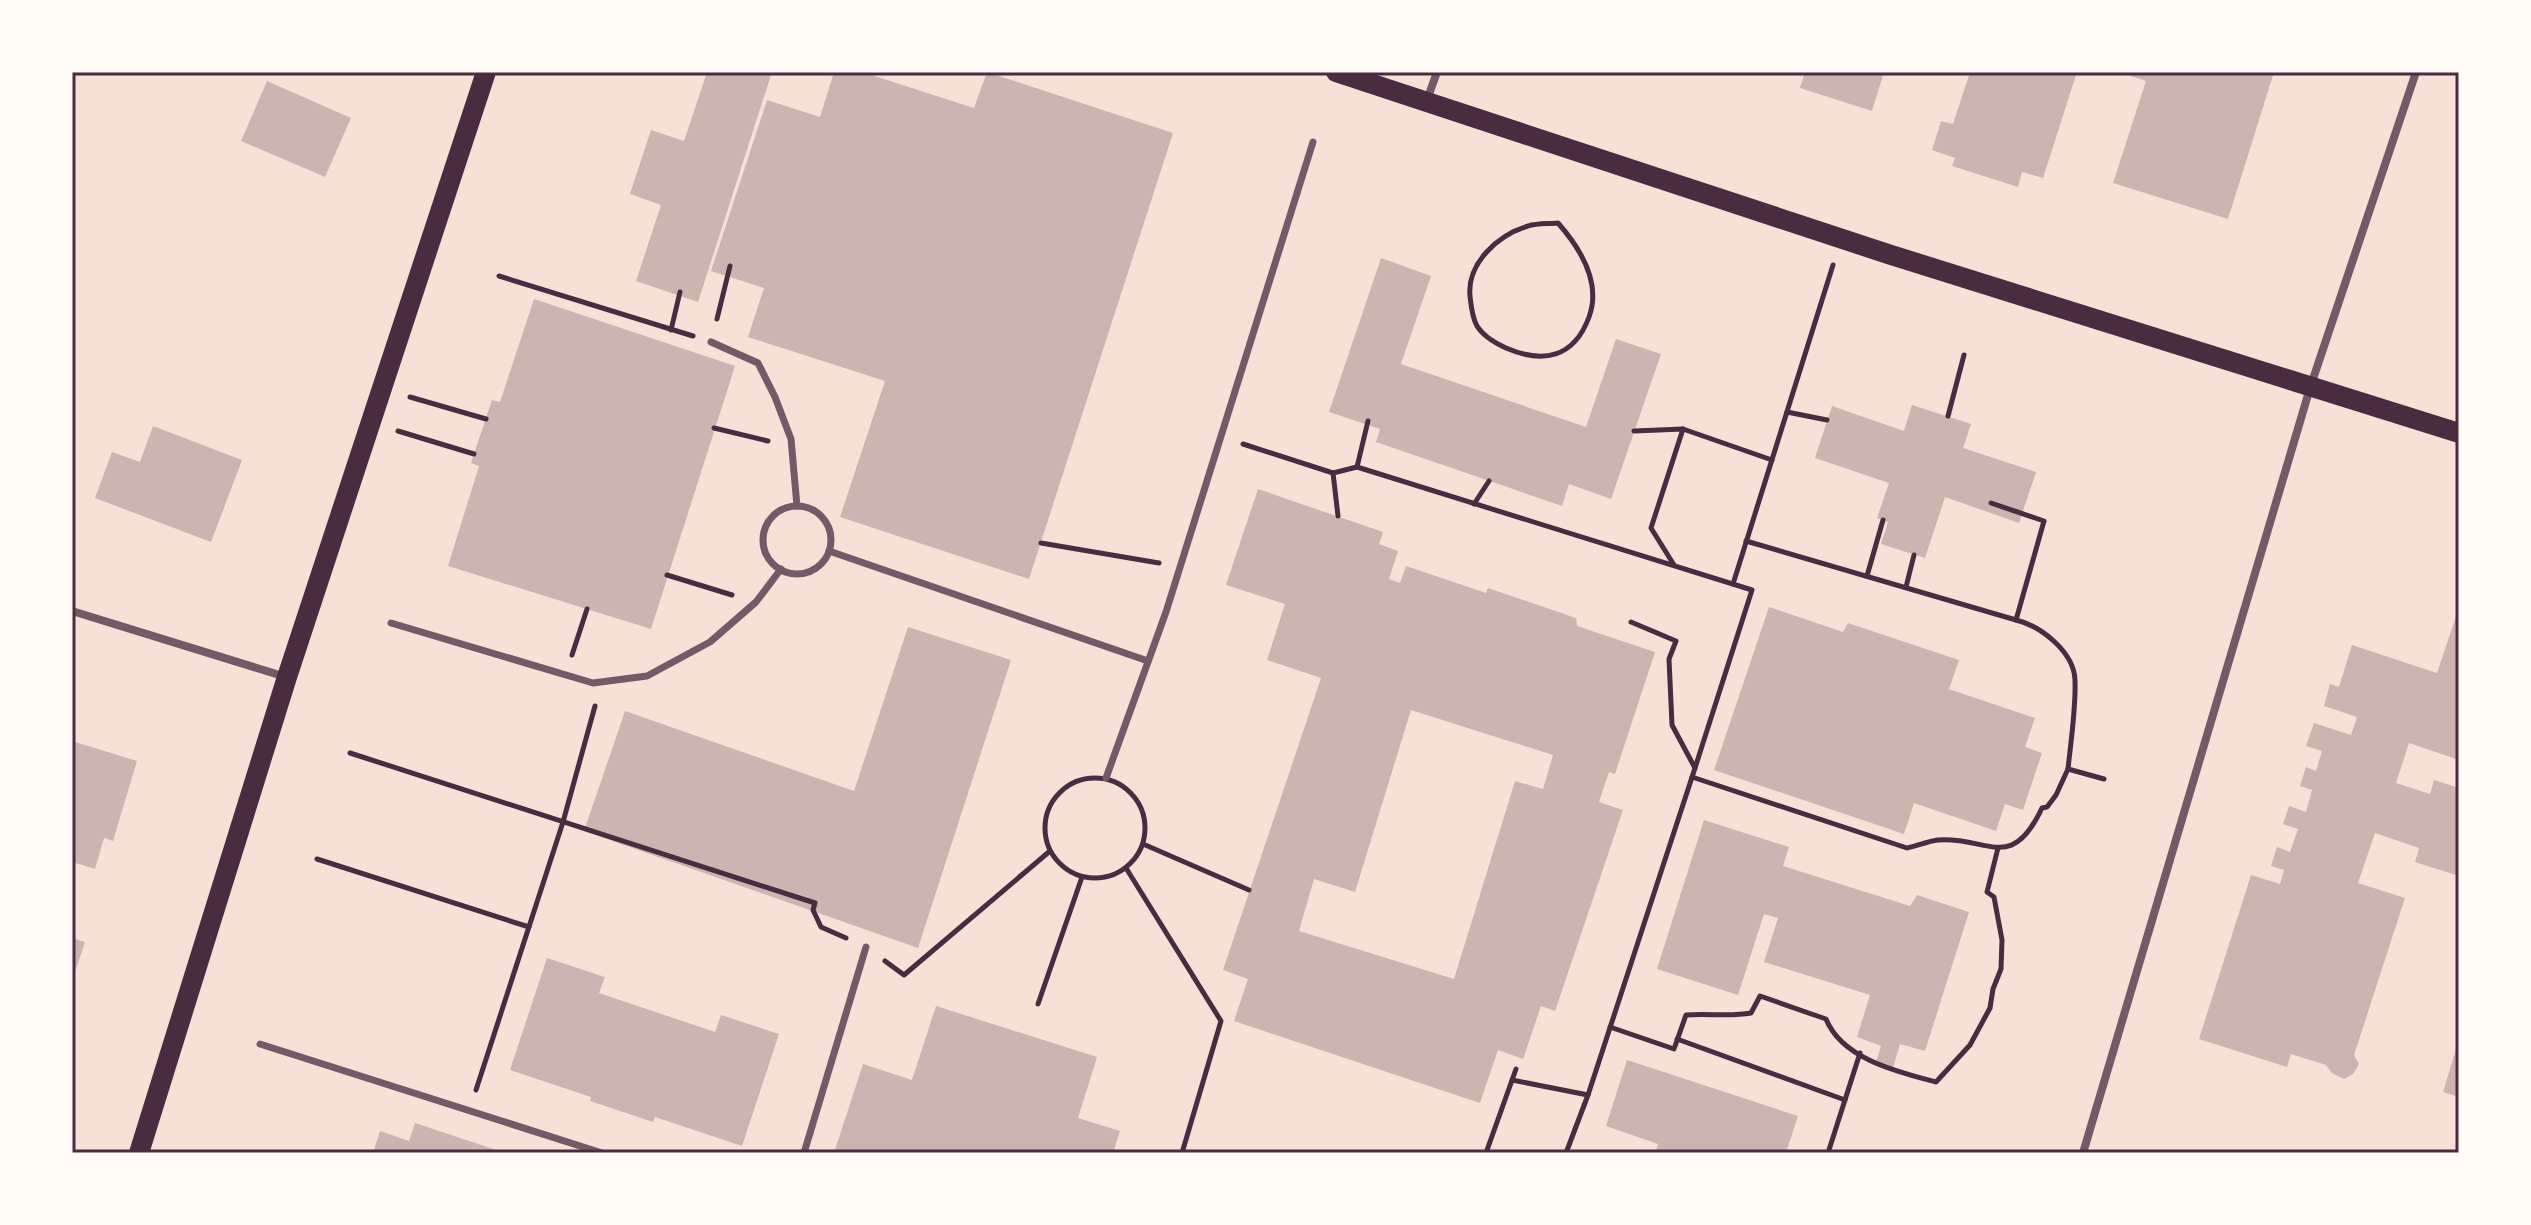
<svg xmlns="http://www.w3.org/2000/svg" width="2531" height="1225" font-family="Quicksand,sans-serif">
<rect width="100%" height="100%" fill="#f7e1d7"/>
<g fill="#ccb4b1" fill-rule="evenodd">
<polygon points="707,72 772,72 698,302 636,281 661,205 630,194 651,130 684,141"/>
<polygon points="834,72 862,72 974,108 987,72 1173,133 1029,579 840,517 885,381 748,337 764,288 711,271 767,100 820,117"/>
<polygon points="1805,72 1884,72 1872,111 1800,88"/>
<polygon points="1970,72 2077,72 2043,178 2022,172 2018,187 1952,166 1955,158 1932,150 1941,121 1953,124"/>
<polygon points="2118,72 2274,72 2228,219 2113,183 2146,81"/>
<polygon points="267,81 351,118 325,177 241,141"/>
<polygon points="1381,258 1431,276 1401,364 1586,427 1616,339 1661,354 1611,499 1569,484 1562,506 1376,442 1380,429 1329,412"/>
<polygon points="534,299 735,366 651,629 448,566 479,466 471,463 492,400 500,402"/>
<polygon points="1912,405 1971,424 1963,448 2036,472 2019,523 1945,497 1925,558 1881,544 1888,522 1877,518 1889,483 1815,458 1832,406 1904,431"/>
<polygon points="153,426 242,460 211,542 95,498 112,452 140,462"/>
<path d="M1258,489L1383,532L1379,544L1398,551L1389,579L1400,583L1406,566L1486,593L1488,588L1576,618L1577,626L1655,652L1615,774L1609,772L1599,802L1623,810L1555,1011L1541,1006L1523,1059L1498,1050L1480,1103L1234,1021L1248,979L1223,970L1321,678L1267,660L1285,604L1226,585ZM1411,710L1553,755L1543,789L1515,781L1454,979L1299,931L1314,879L1355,892Z"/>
<polygon points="1769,607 1843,632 1848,623 1959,660 1949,689 2035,718 2025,747 2042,753 2023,810 2005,804 1996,831 1914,803 1904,834 1714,770"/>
<polygon points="2459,607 2459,760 2409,743 2396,783 2430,794 2434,780 2459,788 2459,876 2415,862 2419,848 2375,833 2358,883 2405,898 2354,1055 2359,1064 2353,1074 2344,1079 2332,1073 2326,1065 2291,1054 2287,1067 2199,1039 2251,875 2280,884 2284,870 2271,866 2277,847 2290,852 2298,829 2283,824 2289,806 2306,812 2312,790 2300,786 2306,767 2316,771 2322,751 2306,746 2314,723 2351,735 2357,717 2324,706 2330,684 2339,687 2352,645 2437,673"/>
<polygon points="908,627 1011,660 918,948 584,831 625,711 854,791"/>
<polygon points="72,741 137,761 113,841 104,838 95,869 72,862"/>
<polygon points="1704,820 1789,847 1783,866 1910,906 1917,895 1969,912 1925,1051 1900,1044 1892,1071 1875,1065 1881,1046 1857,1037 1870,995 1764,962 1778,918 1764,914 1738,995 1657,969"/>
<polygon points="72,938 85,942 73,978 72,978"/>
<polygon points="547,958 605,977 599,993 715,1032 721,1015 779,1034 742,1146 655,1117 653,1122 590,1101 591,1097 510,1070"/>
<polygon points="936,1006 1097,1057 1078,1118 1120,1131 1113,1153 834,1153 863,1064 912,1080"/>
<polygon points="2458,1042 2459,1042 2459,1097 2443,1092"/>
<polygon points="1627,1060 1798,1116 1786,1153 1655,1153 1658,1144 1606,1126"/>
<polygon points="415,1123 502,1152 502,1153 373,1153 380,1131 409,1141"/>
</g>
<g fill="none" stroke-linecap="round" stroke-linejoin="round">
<g stroke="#4a2c40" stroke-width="5">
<path d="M1558,223C1580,248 1602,282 1589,317C1574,358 1543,364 1506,348C1495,343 1483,336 1477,326C1472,317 1471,305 1470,296C1467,263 1498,235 1528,226C1537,223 1549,224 1558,223Z"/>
<polyline points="499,276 693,336"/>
<polyline points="717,319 730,266"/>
<polyline points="671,330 680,292"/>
<polyline points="410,397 486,419"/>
<polyline points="1787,412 1827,420"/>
<polyline points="1948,416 1964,355"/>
<polyline points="714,428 768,441"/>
<polyline points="398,431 474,454"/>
<polyline points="1634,431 1683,429 1772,460"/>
<polyline points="1243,444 1333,473 1357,467 1752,590 1695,768"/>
<polyline points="1357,467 1368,421"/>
<polyline points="1333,473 1338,516"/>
<polyline points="1474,504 1489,481"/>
<polyline points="1746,541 2016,620 2044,521 1991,503"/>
<polyline points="1041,543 1159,563"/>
<polyline points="1674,565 1651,528 1683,429"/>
<polyline points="667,575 732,595"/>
<polyline points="1867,576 1883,520"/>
<polyline points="1733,584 1833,265"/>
<polyline points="1906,587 1914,555"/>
<path d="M2016,620C2041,626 2074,652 2075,680C2076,709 2071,740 2068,769L2104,779"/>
<polyline points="572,655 587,609"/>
<polyline points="350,753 815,903 813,910 821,927 846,938"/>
<path d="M1692,777L1907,848C1917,846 1928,841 1938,840C1988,836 2011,874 2042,808L2047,807L2056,795L2068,769"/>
<circle cx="1095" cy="828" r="50"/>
<polyline points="1143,844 1249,890"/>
<polyline points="317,859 529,927"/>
<polyline points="1126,868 1221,1021 1182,1153"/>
<polyline points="885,961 904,975 1050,851"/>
<polyline points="1038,1004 1082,877"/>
<path d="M1610,1027L1674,1049L1686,1015C1708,1013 1729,1017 1751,1013L1760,996L1826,1019C1842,1059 1898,1072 1936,1082L1970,1045L1990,1008L1993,989L2001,969L2002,940L1994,897L1987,892L1998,848"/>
<polyline points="1677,1039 1845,1100"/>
<polyline points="1512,1080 1588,1095 1566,1153"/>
<polyline points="476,1090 563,822 595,706"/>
<polyline points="1588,1095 1695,768 1672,725 1669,659 1676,641 1631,622"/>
<polyline points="1486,1153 1516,1069"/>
<polyline points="1828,1153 1860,1053"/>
</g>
<g stroke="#755966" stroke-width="7">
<polyline points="711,342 758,363 775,397 791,439 797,506"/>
<circle cx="797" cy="540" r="34"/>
<polyline points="829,551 1148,661"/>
<polyline points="391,623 593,683 647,676 710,642 756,602 781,569"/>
<polyline points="1106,778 1166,612 1313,142"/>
<polyline points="260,1044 602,1153"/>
<polyline points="804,1153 866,947"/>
</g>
<g stroke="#755966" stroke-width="8">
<polyline points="1427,100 1437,72"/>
<polyline points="72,611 286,677"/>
<polyline points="2083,1153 2310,388 2416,72"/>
</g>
<g stroke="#4a2c40" stroke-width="20">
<polyline points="1336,72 1888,254 2459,433"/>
<polyline points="139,1153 287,677 486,72"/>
</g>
</g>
<rect width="2531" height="1225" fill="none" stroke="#fffaf5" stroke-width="148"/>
<rect x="74" y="74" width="2383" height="1077" fill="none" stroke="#4a2c40" stroke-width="3"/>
</svg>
